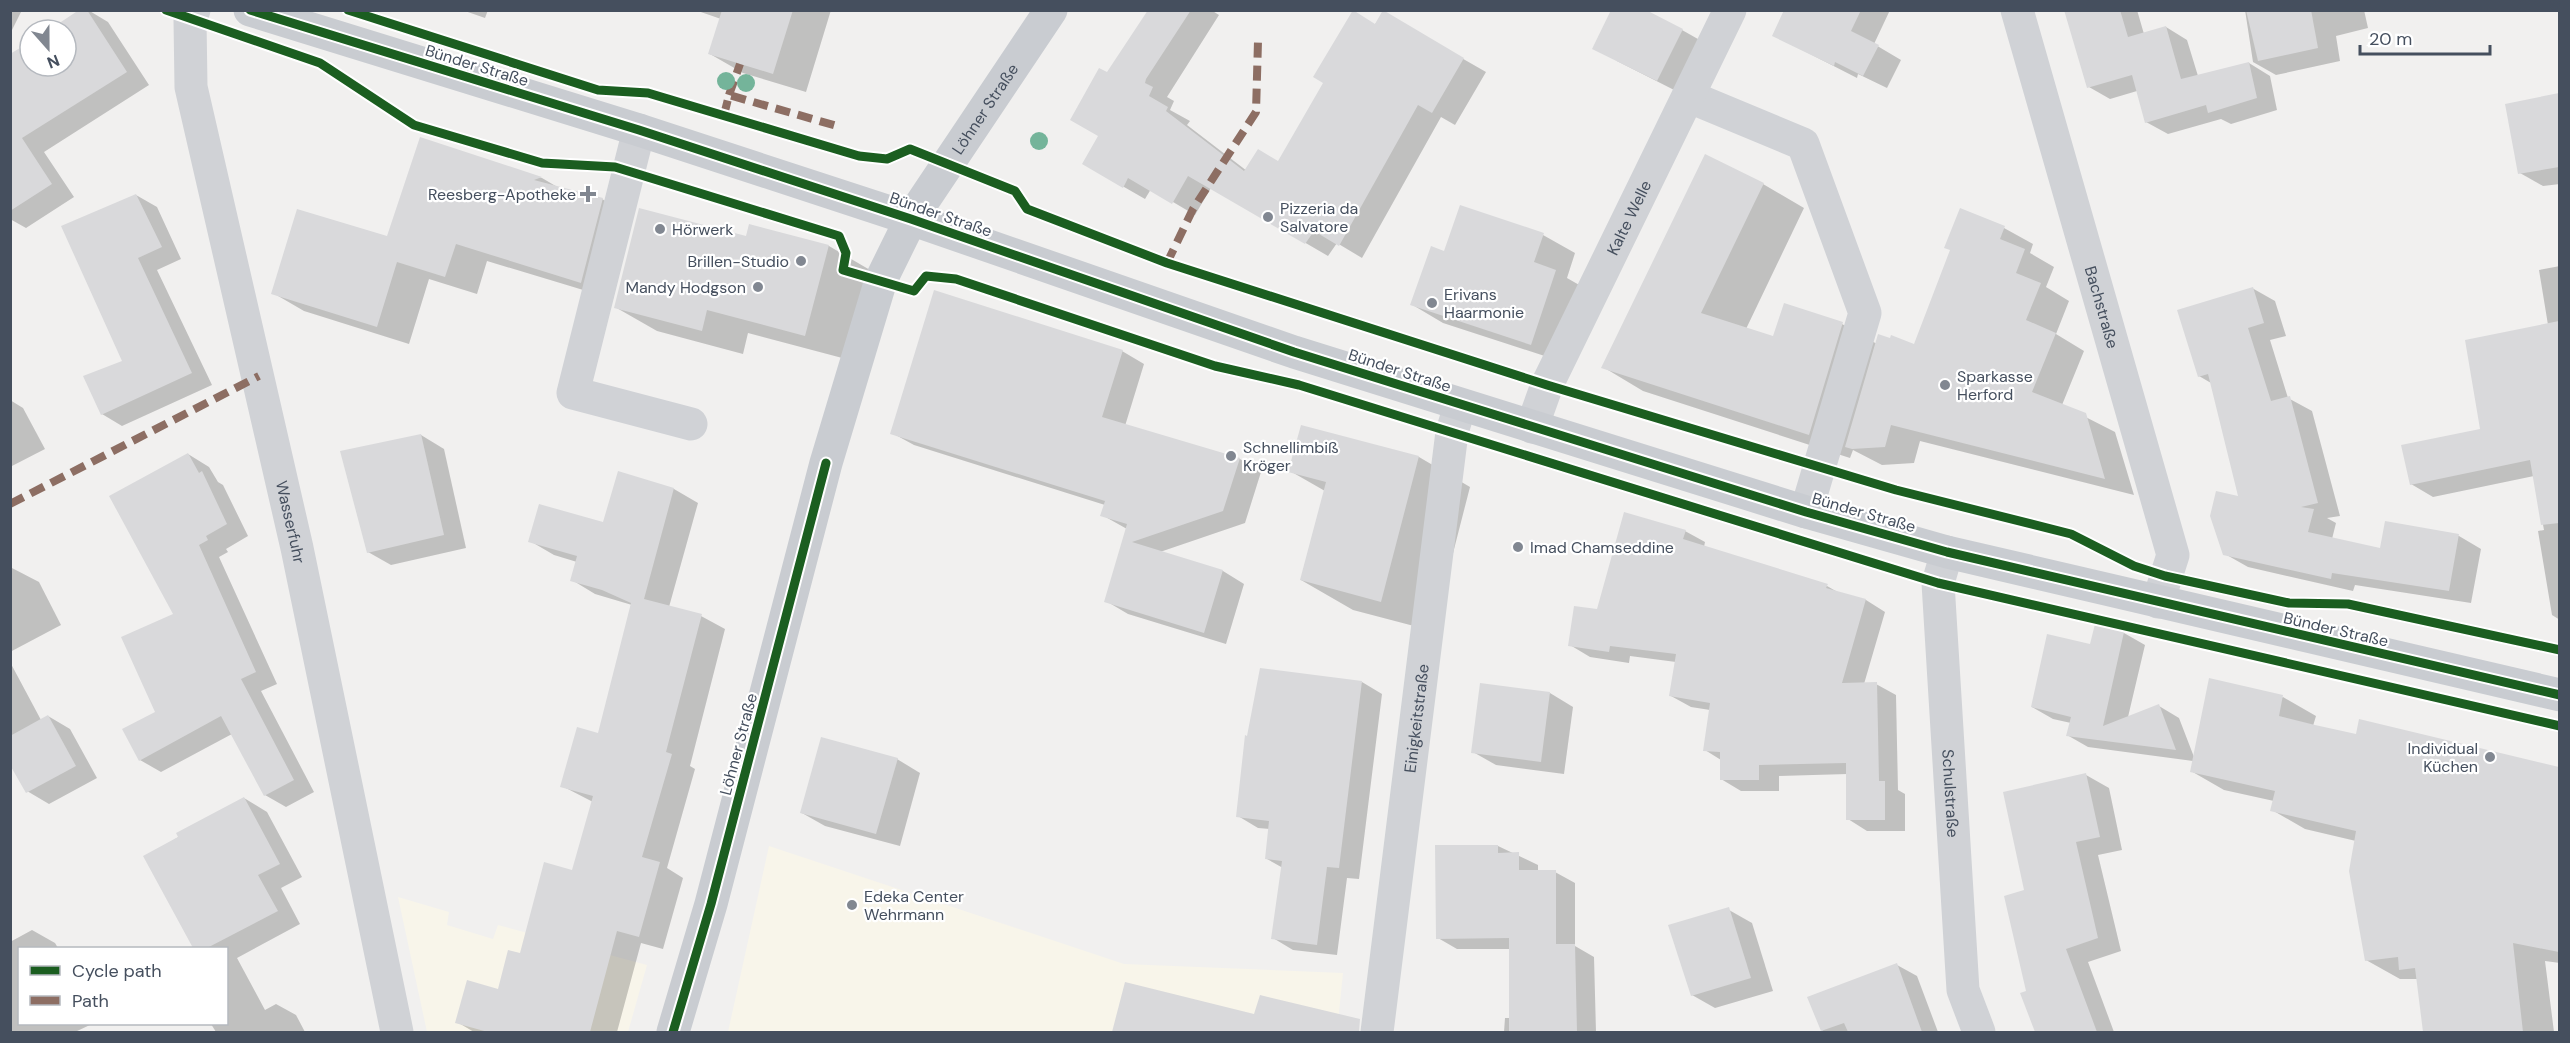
<svg xmlns="http://www.w3.org/2000/svg" width="2570" height="1043" font-family="'DM Sans',sans-serif">
<rect width="100%" height="100%" fill="#f1f0ef"/>
<g fill="#f8f5ea">
<polygon points="769,846 1124,964 1343,973 1337,1032 728,1032"/>
<polygon points="398,897 449,912 447,925 493,939 498,925 647,965 628,1032 427,1032"/>
</g>
<g fill="#0003">
<polygon points="10,10 22,10 10,34"/>
<polygon points="82,10 88,10 108,22 149,85 44,152 74,197 26,228 10,219 10,56 30,44 30,66 66,66 66,30 51,30"/>
<polygon points="462,10 488,10 485,18"/>
<polygon points="695,10 831,10 806,92 743,73 710,54 721,19"/>
<polygon points="1150,10 1211,10 1219,15 1167,97 1174,101 1170,110 1190,121 1187,125 1247,171 1278,163 1383,13 1486,72 1455,125 1441,117 1362,258 1337,243 1328,256 1211,188 1195,215 1151,189 1145,199 1084,164 1100,135 1107,74"/>
<polygon points="1792,10 1890,10 1874,44 1901,60 1887,88 1858,74 1857,78 1779,38"/>
<polygon points="2071,10 2137,10 2144,34 2166,27 2187,40 2198,76 2249,63 2270,76 2277,110 2231,124 2221,119 2168,134 2146,122 2137,91 2110,99 2089,87"/>
<polygon points="2245,10 2364,10 2368,28 2336,36 2340,61 2276,75 2253,62"/>
<polygon points="1682,30 1705,43 1680,93 1617,61"/>
<polygon points="2560,95 2560,184 2543,186 2520,173 2507,105"/>
<polygon points="421,139 542,178 559,188 602,199 633,217 613,299 487,261 477,294 429,279 409,344 304,311 273,293 388,238"/>
<polygon points="1763,184 1804,208 1746,329 1774,338 1842,324 1877,344 1915,346 2004,228 2033,244 2030,253 2054,267 2046,287 2069,301 2056,334 2084,351 2062,405 2115,432 2134,495 1920,441 1914,463 1882,465 1853,450 1850,458 1643,391 1603,367"/>
<polygon points="136,195 157,207 181,259 157,270 212,385 122,426 102,414 124,362"/>
<polygon points="1543,235 1575,253 1567,278 1588,290 1563,362 1443,323 1411,304 1445,253"/>
<polygon points="747,238 829,246 870,270 846,359 748,333 743,354 657,331 615,307"/>
<polygon points="2560,266 2560,620 2552,615 2538,531 2544,530 2534,476 2433,497 2411,484 2482,430 2548,325 2539,270"/>
<polygon points="2252,288 2275,301 2286,336 2270,340 2288,398 2312,411 2340,516 2327,518 2336,523 2332,539 2382,549 2386,523 2459,536 2481,549 2471,603 2355,585 2353,591 2248,567 2225,554 2240,498 2211,383 2199,376"/>
<polygon points="1122,351 1144,364 1125,426 1240,459 1261,472 1245,523 1160,552 1223,571 1244,584 1226,644 1128,614 1106,601 1127,529 1102,515 1105,505 914,445 892,433"/>
<polygon points="10,400 23,408 45,449 10,467"/>
<polygon points="421,435 444,449 466,548 391,565 368,552"/>
<polygon points="188,454 209,467 218,482 223,485 248,536 226,549 228,552 219,557 277,684 261,691 314,792 286,807 265,795 232,734 161,772 140,760 157,712 176,615"/>
<polygon points="1419,457 1470,487 1433,631 1353,610 1301,580 1325,491 1290,471"/>
<polygon points="619,473 674,489 698,503 669,607 701,616 725,629 690,766 695,769 667,868 683,878 663,949 641,943 617,1032 474,1032 457,1022 499,991 573,872 593,802 562,786 599,735 632,605 595,594 572,580 577,562 554,555 530,541 604,524"/>
<polygon points="1685,531 1705,542 1704,547 1827,586 1841,594 1866,600 1885,612 1864,684 1876,684 1896,695 1898,790 1905,794 1905,831 1867,831 1848,819 1848,774 1779,776 1779,791 1741,791 1721,779 1721,760 1705,750 1710,710 1691,707 1671,696 1676,662 1630,656 1629,663 1590,657 1570,645 1598,611"/>
<polygon points="10,567 39,582 61,625 10,652"/>
<polygon points="2124,633 2145,645 2128,717 2159,706 2179,718 2194,757 2283,697 2316,716 2313,726 2357,736 2360,721 2560,769 2560,963 2545,961 2554,1032 2425,1032 2418,979 2400,979 2366,960 2356,841 2305,829 2272,810 2274,801 2224,790 2191,771 2193,761 2088,747 2067,735 2071,723 2053,719 2032,707 2091,646"/>
<polygon points="10,662 41,720 48,716 70,729 97,778 49,804 27,791 10,762"/>
<polygon points="1362,682 1382,694 1359,879 1347,878 1337,955 1293,950 1273,938 1283,868 1267,859 1270,829 1258,828 1238,816"/>
<polygon points="1550,693 1573,707 1564,774 1496,765 1473,752"/>
<polygon points="897,759 920,773 900,846 825,826 802,813"/>
<polygon points="2086,775 2109,788 2122,850 2098,855 2121,951 2088,962 2114,1032 2037,1032 2022,994 2028,992 2026,891"/>
<polygon points="244,798 267,812 302,877 281,888 300,924 237,958 265,1010 276,1004 296,1015 305,1032 216,1032 211,1024 226,1024 226,948 195,948 145,857"/>
<polygon points="1498,846 1538,865 1538,872 1555,872 1575,883 1575,946 1594,957 1596,1032 1504,1032 1505,1018 1510,1018 1510,949 1457,949 1438,938"/>
<polygon points="1729,910 1752,923 1773,991 1715,1008 1692,995"/>
<polygon points="32,930 55,943 58,948 20,948 20,1024 92,1024 75,1032 10,1032 10,942"/>
<polygon points="1897,965 1917,976 1938,1032 1823,1032 1809,997"/>
<polygon points="1126,983 1255,1016 1319,1011 1356,1032 1114,1032"/>
</g>
<g fill="#d9d9db">
<polygon points="79,10 87,10 127,72 22,138 52,184 10,211 10,54 30,42 30,66 66,66 66,30 49,30"/>
<polygon points="722,10 793,10 773,74 708,54"/>
<polygon points="1148,10 1191,10 1146,79 1145,83 1153,87 1149,96 1168,107 1166,111 1244,171 1258,149 1278,161 1323,83 1313,77 1353,10 1375,24 1383,10 1464,58 1432,113 1418,105 1339,246 1314,231 1305,244 1188,176 1172,204 1128,178 1123,188 1082,164 1098,136 1070,120 1099,68 1107,72"/>
<polygon points="1611,10 1646,10 1683,29 1657,81 1592,49"/>
<polygon points="1784,10 1861,10 1851,31 1879,45 1863,76 1835,62 1834,66 1772,36"/>
<polygon points="2064,10 2120,10 2128,37 2166,26 2181,79 2249,62 2257,98 2208,113 2206,105 2145,123 2132,75 2087,88"/>
<polygon points="2246,10 2311,10 2318,48 2258,61"/>
<polygon points="2559,93 2559,167 2518,174 2505,104"/>
<polygon points="420,137 542,177 534,180 603,198 581,283 456,244 445,277 397,262 377,327 271,294 297,209 387,236"/>
<polygon points="1705,154 1764,183 1701,313 1773,336 1784,303 1843,322 1809,435 1601,368"/>
<polygon points="136,194 162,247 138,258 192,373 101,415 83,376 122,361 61,226"/>
<polygon points="1460,205 1544,233 1534,262 1556,270 1531,345 1410,305 1431,246 1444,251"/>
<polygon points="639,208 746,236 749,224 829,245 805,336 707,310 702,331 614,308"/>
<polygon points="1960,208 2005,226 2000,239 2025,249 2016,273 2041,283 2026,320 2056,333 2032,392 2086,413 2105,479 1891,425 1885,447 1852,449 1845,447 1878,334 1890,338 1891,335 1914,344 1950,250 1944,248"/>
<polygon points="2253,287 2264,323 2248,328 2271,401 2290,396 2318,503 2301,507 2314,509 2308,532 2380,548 2385,521 2459,534 2449,591 2332,573 2331,579 2223,555 2210,516 2216,491 2238,496 2208,374 2198,377 2177,310"/>
<polygon points="934,290 1123,350 1102,417 1240,458 1223,511 1132,542 1223,570 1204,633 1104,602 1127,524 1100,516 1105,501 890,434"/>
<polygon points="2559,321 2559,523 2541,525 2530,460 2410,485 2401,445 2480,429 2465,340"/>
<polygon points="1301,425 1419,456 1381,602 1300,580 1326,482 1288,472"/>
<polygon points="421,434 444,535 367,553 340,451"/>
<polygon points="188,453 199,473 202,471 227,524 206,536 208,540 199,545 256,672 241,679 294,780 264,796 221,716 139,761 122,729 155,712 121,637 173,614 109,496"/>
<polygon points="618,471 674,488 644,599 702,614 666,752 672,754 642,857 660,862 639,937 617,931 590,1032 488,1032 455,1023 467,980 498,989 508,950 520,953 544,862 572,870 593,796 560,787 577,727 598,733 631,603 602,590 570,581 577,556 528,542 539,504 603,522"/>
<polygon points="1624,512 1686,530 1683,539 1828,584 1826,588 1866,599 1842,683 1877,682 1879,781 1885,781 1885,820 1846,820 1846,763 1759,765 1759,780 1720,780 1720,752 1703,751 1710,703 1669,696 1676,654 1610,646 1609,652 1568,646 1574,606 1597,609"/>
<polygon points="2095,624 2124,632 2103,726 2159,704 2176,750 2066,736 2071,717 2031,707 2047,634 2090,644"/>
<polygon points="1260,668 1362,681 1339,868 1327,867 1317,945 1271,939 1282,861 1265,859 1269,821 1236,817 1245,735 1247,736"/>
<polygon points="2209,678 2283,695 2279,716 2315,725 2356,734 2359,719 2559,767 2559,952 2513,943 2523,1032 2423,1032 2415,968 2399,970 2398,957 2365,961 2349,871 2356,831 2270,811 2275,791 2190,772"/>
<polygon points="1480,683 1550,692 1541,762 1471,753"/>
<polygon points="48,715 76,766 26,793 10,765 10,736"/>
<polygon points="821,737 898,758 876,834 800,813"/>
<polygon points="2086,773 2100,837 2076,842 2098,938 2066,949 2097,1032 2035,1032 2020,993 2026,991 2004,896 2024,890 2003,792"/>
<polygon points="244,797 280,864 258,875 278,911 207,948 193,948 143,856 178,837 176,833"/>
<polygon points="1435,845 1498,845 1498,853 1519,852 1519,870 1556,870 1556,944 1575,944 1577,1032 1509,1032 1509,938 1436,939"/>
<polygon points="1729,907 1751,978 1691,996 1668,925"/>
<polygon points="1897,963 1922,1032 1848,1032 1844,1023 1821,1031 1807,997"/>
<polygon points="1125,982 1254,1014 1260,995 1360,1019 1359,1032 1112,1032"/>
</g>
<g fill="none" stroke-linecap="round" stroke-linejoin="round">
<g stroke="#d0d2d6" stroke-width="33">
<path id="s1" d="M194,10L190,20L191,87L297,548L397,1032"/>
<path id="s2" d="M2017,10L2173,555L2158,602"/>
<polyline points="1690,97 1803,144 1865,313 1806,512"/>
<polyline points="639,130 573,393 691,424"/>
<path id="s3" d="M1532,427L1547,385L1730,10"/>
<path id="s4" d="M1947,552L1938,583L1963,990L1979,1032"/>
<path id="s5" d="M1377,1032L1452,432L1460,406"/>
</g>
<g stroke="#c9ccd1" stroke-width="33">
<polyline points="250,10 639,130 911,219 1294,352 1806,512 1947,552 2560,695"/>
<path id="s6" d="M673,1032L711,904L826,463L881,280L911,219L1051,10"/>
</g>
<g stroke="#8d6e63" stroke-width="8" stroke-dasharray="15 8" stroke-linecap="butt">
<polyline points="729,95 740,64"/>
<polyline points="724,115 729,95 837,126"/>
<polyline points="1167,263 1193,209 1256,112 1258,41"/>
<polyline points="10,504 259,376"/>
</g>
<g stroke="#fff" stroke-width="13">
<g id="cycleway">
<polyline points="166,10 320,63 414,125 542,163 615,167 839,236 846,253 843,270 914,291 926,276 956,279 1215,366 1299,385 1938,583 2560,726"/>
<polyline points="250,10 639,130 911,219 1294,352 1806,512 1947,552 2560,695"/>
<polyline points="348,10 598,90 648,93 859,156 887,159 910,149 1015,191 1027,209 1167,263 1547,385 1896,490 2071,534 2134,566 2165,576 2289,603 2348,604 2560,650"/>
<polyline points="673,1032 711,904 826,463"/>
</g>
</g>
<use href="#cycleway" stroke="#1b5e20" stroke-width="9"/>
</g>
<g fill="#74b49a">
<circle cx="726" cy="81" r="9"/>
<circle cx="746" cy="83" r="9"/>
<circle cx="1039" cy="141" r="9"/>
</g>
<g fill="#818791" stroke="#fff" stroke-width="2">
<path d="M585 185h6v6h6v6h-6v6h-6v-6h-6v-6h6z"/>
<circle cx="1268" cy="217" r="6"/>
<circle cx="660" cy="229" r="6"/>
<circle cx="801" cy="261" r="6"/>
<circle cx="758" cy="287" r="6"/>
<circle cx="1432" cy="303" r="6"/>
<circle cx="1945" cy="385" r="6"/>
<circle cx="1231" cy="456" r="6"/>
<circle cx="1518" cy="547" r="6"/>
<circle cx="2490" cy="757" r="6"/>
<circle cx="852" cy="905" r="6"/>
</g>
<g text-anchor="middle" stroke-width="4.5" stroke-linejoin="round" paint-order="stroke">
<g font-size="16" fill="#454f5e" stroke="#fff">
<text transform="translate(477 65) rotate(17)" y="6">Bünder Straße</text>
<text dy="6" stroke="none"><textPath href="#s6" startOffset="981">Löhner Straße</textPath></text>
<text transform="translate(941 214) rotate(19)" y="6">Bünder Straße</text>
<text dy="6" stroke="none"><textPath href="#s3" startOffset="231">Kalte Welle</textPath></text>
<text dy="6" stroke="none"><textPath href="#s2" startOffset="309">Bachstraße</textPath></text>
<text transform="translate(1400 370) rotate(18)" y="6">Bünder Straße</text>
<text transform="translate(1864 512) rotate(16)" y="6">Bünder Straße</text>
<text dy="6" stroke="none"><textPath href="#s1" startOffset="524">Wasserfuhr</textPath></text>
<text transform="translate(2336 629) rotate(13)" y="6">Bünder Straße</text>
<text dy="6" stroke="none"><textPath href="#s5" startOffset="316">Einigkeitstraße</textPath></text>
<text transform="translate(738 744) rotate(-75)" y="6">Löhner Straße</text>
<text dy="6" stroke="none"><textPath href="#s4" startOffset="243">Schulstraße</textPath></text>
</g>
<g font-size="16" fill="#454f5e" stroke="#fff" text-anchor="start">
<text x="576" y="200" text-anchor="end">Reesberg-Apotheke</text>
<text x="1280" y="214">Pizzeria da<tspan x="1280" dy="18">Salvatore</tspan></text>
<text x="672" y="235">Hörwerk</text>
<text x="789" y="267" text-anchor="end">Brillen-Studio</text>
<text x="746" y="293" text-anchor="end">Mandy Hodgson</text>
<text x="1444" y="300">Erivans<tspan x="1444" dy="18">Haarmonie</tspan></text>
<text x="1957" y="382">Sparkasse<tspan x="1957" dy="18">Herford</tspan></text>
<text x="1243" y="453">Schnellimbiß<tspan x="1243" dy="18">Kröger</tspan></text>
<text x="1530" y="553">Imad Chamseddine</text>
<text x="2478" y="754" text-anchor="end">Individual<tspan x="2478" dy="18">Küchen</tspan></text>
<text x="864" y="902">Edeka Center<tspan x="864" dy="18">Wehrmann</tspan></text>
</g>
</g>
<rect width="2570" height="1043" fill="none" stroke="#454f5e" stroke-width="24"/>
<rect x="18" y="947" width="210" height="78" fill="#ffffff" stroke="#b5b9bf" stroke-width="1.5"/>
<rect x="30" y="966" width="30" height="9" fill="#1b5e20" stroke="#b5b9bf" stroke-width="1.5"/>
<text x="72" y="977" font-size="18" fill="#454f5e">Cycle path</text>
<rect x="30" y="996" width="30" height="9" fill="#8d6e63" stroke="#b5b9bf" stroke-width="1.5"/>
<text x="72" y="1007" font-size="18" fill="#454f5e">Path</text>
<g transform="translate(48 48) rotate(159)"><circle r="28" fill="#ffffff" stroke="#b5b9bf" stroke-width="1.5"/>
<path d="M0-4.5L10 22L0 15L-10 22Z" fill="#818791"/>
<text y="-9" font-size="16" font-weight="bold" text-anchor="middle" fill="#454f5e">N</text>
</g>
<path d="M2360 45v9h130v-9" fill="none" stroke="#454f5e" stroke-width="3"/>
<text x="2369" y="45" font-size="18" fill="#454f5e" stroke="#ffffff" stroke-width="4.5" paint-order="stroke">20 m</text>
</svg>
